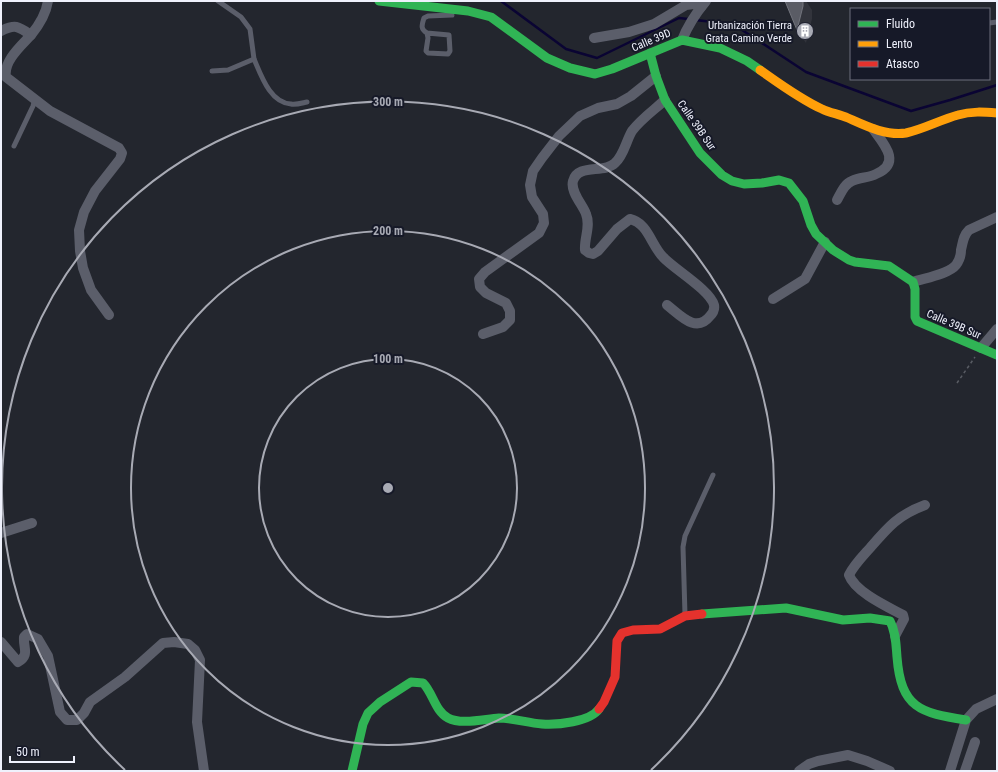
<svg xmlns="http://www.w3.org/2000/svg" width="998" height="772" font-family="'Roboto Condensed',sans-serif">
<rect width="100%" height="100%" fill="#23262e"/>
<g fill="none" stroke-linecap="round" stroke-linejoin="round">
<g stroke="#0a0433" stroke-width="2.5">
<polyline points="501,1 566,49 597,58 679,18 688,19"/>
<polyline points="695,20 733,24 806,72 911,111 950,100 997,85"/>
</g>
<polyline stroke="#595c64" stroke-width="1.5" stroke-dasharray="3 3" stroke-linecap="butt" points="957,383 975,357"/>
<g stroke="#5b5e6a" stroke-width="5">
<polyline points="989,23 997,22"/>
<path d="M427,33L449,35L450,51L448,54L428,53L426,51L428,38L427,33C420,29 422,25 424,18L428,16L452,15"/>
<path d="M254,59C261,75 270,103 291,104C296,105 302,103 307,102"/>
<polyline points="212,71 228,70 254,59 250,29 241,17 218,1"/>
<polyline points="14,146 33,106 35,99"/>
<polyline points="685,615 683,547 685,536 713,475"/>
</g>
<g stroke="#5b5e6a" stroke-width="10">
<path d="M1,31C15,24 18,26 31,35C40,24 46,14 48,1"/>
<path d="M31,35C22,45 3,61 6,77L50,111L119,148L122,153L120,159L95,191L84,212L79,230L80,251L83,268L91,290L109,315"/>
<polyline points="594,38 629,32 654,24 686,5 694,4 701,7"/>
<path d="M682,40C688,25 696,13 706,1"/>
<path d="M665,100C654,110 641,119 632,131C626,141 624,155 615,163C604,174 578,163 573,181C570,192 583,205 586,214C591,226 584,238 585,250L589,253L593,254L598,251L617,229L630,219C648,223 651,245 663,257C674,269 710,290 714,305C715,310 713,313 710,316C696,334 680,315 667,305"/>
<path d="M837,200C841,193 844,184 852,181C860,177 869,178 876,174C902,163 884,144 873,129"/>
<path d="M913,282C925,278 949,274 956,265C959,261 961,255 961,250C963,242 963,236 969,230L997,217"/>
<polyline points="773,299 805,279 825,242"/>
<polyline points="483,334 503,327 510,320 510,311 506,303 486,293 480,287 479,279 485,272 539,233 544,223 543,214 532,197 530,185 533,171 542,158 559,136 580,116 598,108 617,104 631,96 656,76"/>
<polyline points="981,348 997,329"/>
<polyline points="1,533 32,523"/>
<path d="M895,636L904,619L903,615C888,607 855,592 849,575C854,565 862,557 870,548C888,527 898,515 925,505"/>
<path d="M1,642L18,662C30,655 23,648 24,637L27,634L38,639L48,656L60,712L67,720H77L84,713L90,702L125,677L163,643L174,642L188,644L195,650L200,660L197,722L204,771"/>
<polyline points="799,771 809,764 818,761 848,755 867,761 890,771"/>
<polyline points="950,771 966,720 976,709 997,699"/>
<polyline points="965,771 975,742"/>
</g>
<g stroke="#30b455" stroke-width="9">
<polyline points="379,1 468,11 491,17 547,58 570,68 595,74 612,69 682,40 720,48 747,61 760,70"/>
<polyline points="650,53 656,76 665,100 700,153 722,175 732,181 744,184 762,183 779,180 789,183 803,201 811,225 816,234 833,250 849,260 855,262 889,266 913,282 915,289 915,317 917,321 997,355"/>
<path d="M702,614L786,608L843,620L870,618L890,621C896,632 896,645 897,657C901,708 920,713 966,720"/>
<path d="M352,771L363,724L368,713L380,702L411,682L423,683C433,693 435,711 448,718C461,725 484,719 499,718C513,718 528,723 542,724C557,725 590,722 599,709"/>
</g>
<path stroke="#ff9f0a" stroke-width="9" d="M760,70C780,84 800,99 822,109C830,113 839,114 848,118C866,126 886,136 906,133C924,129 940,120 958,115C971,111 984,112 997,113"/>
<polyline stroke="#e5322d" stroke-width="9" points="599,709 604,702 615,677 617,641 622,633 633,630 660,629 685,616 702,614"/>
</g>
<polygon fill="#32343c" points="803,1 806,1 812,10 812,19 806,43 797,30"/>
<polygon fill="#5a5c65" stroke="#72747d" points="785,1 803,1 803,6 797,30"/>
<g fill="none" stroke="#a8aab4" stroke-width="2">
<circle cx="388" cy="488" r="129"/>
<circle cx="388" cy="488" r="257"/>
<path d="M125 770A386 386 0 1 1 651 770"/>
</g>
<defs>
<g id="building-disc" transform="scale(0.9)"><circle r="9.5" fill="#a8aab4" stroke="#161928"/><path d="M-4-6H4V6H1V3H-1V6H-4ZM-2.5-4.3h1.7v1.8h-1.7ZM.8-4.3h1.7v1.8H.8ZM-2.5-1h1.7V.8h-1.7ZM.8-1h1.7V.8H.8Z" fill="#fff"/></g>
</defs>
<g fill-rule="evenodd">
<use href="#building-disc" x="805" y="31"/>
</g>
<g text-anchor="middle" stroke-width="4" stroke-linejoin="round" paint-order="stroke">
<g font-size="11" fill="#eff1fc" stroke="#161928" text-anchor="end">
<text x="792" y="29">Urbanización Tierra<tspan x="792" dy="13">Grata Camino Verde</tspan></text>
</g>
<g font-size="11" fill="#eff1fc" stroke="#161928">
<text transform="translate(651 40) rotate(-23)" y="4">Calle 39D</text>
<text transform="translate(697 125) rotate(55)" y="4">Calle 39B Sur</text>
<text transform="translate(954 324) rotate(23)" y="4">Calle 39B Sur</text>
</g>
</g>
<circle cx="388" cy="488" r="6" fill="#a8aab4" stroke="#161928" stroke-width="2"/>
<g font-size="12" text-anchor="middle" font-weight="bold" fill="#a8aab4" stroke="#161928" stroke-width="4" stroke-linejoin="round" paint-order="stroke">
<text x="388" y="106">300 m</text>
<text x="388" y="235">200 m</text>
<text x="388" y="363">100 m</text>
</g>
<rect width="998" height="772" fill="none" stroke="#eff1fc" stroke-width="4"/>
<rect x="850" y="8" width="140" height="72" fill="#161928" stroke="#6d6f7d"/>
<rect x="858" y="21" width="20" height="6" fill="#30b455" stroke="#6d6f7d"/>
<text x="886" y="28" font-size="12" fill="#eff1fc">Fluido</text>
<rect x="858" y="41" width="20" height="6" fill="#ff9f0a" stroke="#6d6f7d"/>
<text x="886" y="48" font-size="12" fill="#eff1fc">Lento</text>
<rect x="858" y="61" width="20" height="6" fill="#e5322d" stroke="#6d6f7d"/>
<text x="886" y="68" font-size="12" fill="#eff1fc">Atasco</text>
<path d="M10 756v6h64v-6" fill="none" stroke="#eff1fc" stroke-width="2"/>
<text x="16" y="756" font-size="12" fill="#eff1fc" stroke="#161928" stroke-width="3" paint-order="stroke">50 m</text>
</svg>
